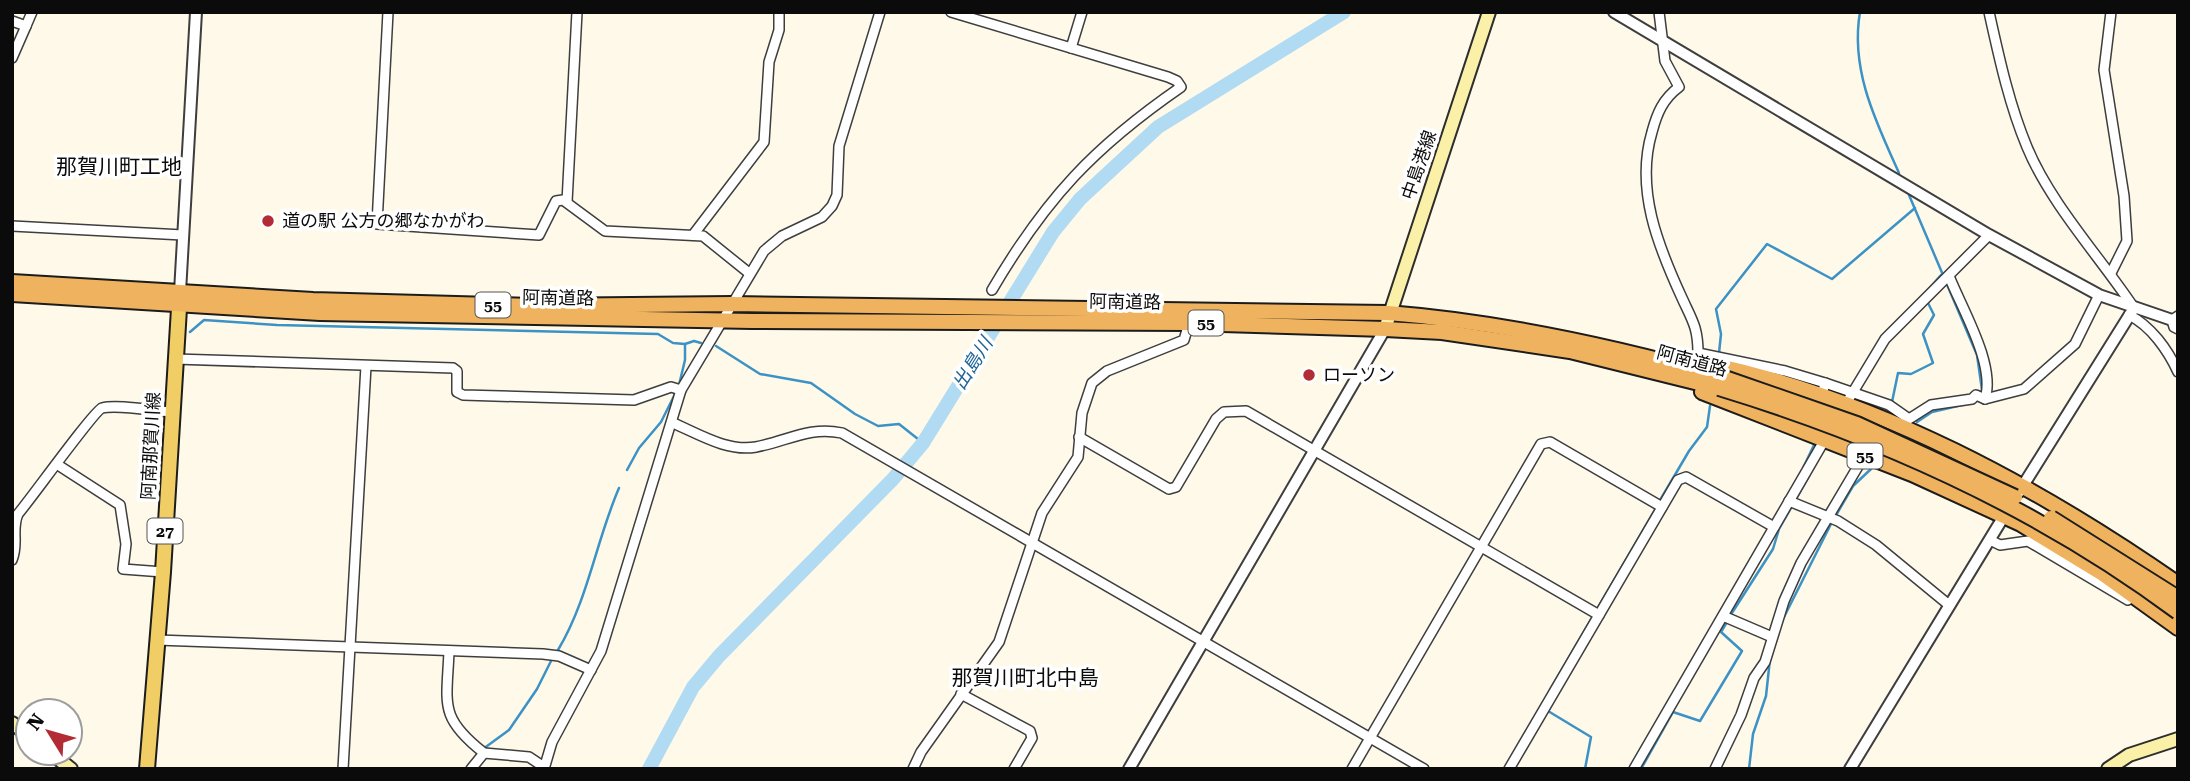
<svg xmlns="http://www.w3.org/2000/svg" width="2190" height="781" font-family="'Roboto Serif','Noto Sans JP',serif">
<rect width="100%" height="100%" fill="#fef9e9"/>
<g fill="none" stroke-linecap="round" stroke-linejoin="round">
<g stroke="#3c92c5" stroke-width="2.5">
<path d="M1860,12C1850,70 1876,122 1899,173"/>
<polyline points="1909,195 1977,355 1982,390"/>
<polyline points="1927,291 1941,275"/>
<polyline points="190,332 204,320 277,325 658,334 673,343 685,344"/>
<polyline points="716,346 760,374 811,383 855,414 878,426 899,424 923,443"/>
<polyline points="1719,353 1721,334 1716,309 1767,244 1832,279 1915,208"/>
<polyline points="679,385 685,360 685,344 694,341 701,343"/>
<polyline points="1892,402 1898,373 1911,374 1933,363 1923,334 1934,315 1928,303"/>
<polyline points="1917,422 1932,412 1975,402"/>
<polyline points="1803,468 1815,443"/>
<polyline points="627,470 639,448 661,422 676,392"/>
<polyline points="1659,502 1689,451 1707,427 1710,406"/>
<polyline points="1835,517 1853,486 1871,469"/>
<polyline points="1730,616 1773,549 1779,529 1809,476"/>
<polyline points="1781,623 1832,522"/>
<path d="M558,650C588,600 596,541 619,488"/>
<polyline points="1550,690 1656,508"/>
<polyline points="1548,711 1591,737 1585,769"/>
<polyline points="483,749 509,730 537,689 551,661"/>
<polyline points="1641,769 1673,712 1700,721 1742,651 1721,632 1727,622"/>
<polyline points="1749,769 1753,734 1766,696 1770,659"/>
</g>
<polyline stroke="#b1dbf2" stroke-width="14" points="649,769 693,687 719,656 893,479 923,443 1053,232 1080,199 1158,127 1344,12"/>
<g stroke="#3e3e3e" stroke-width="12">
<g id="minor">
<polyline points="388,12 377,224 539,235 556,201 563,200 605,231 703,236 749,273"/>
<path d="M951,12L1168,77L1177,81L1181,87C1094,147 1046,198 992,290"/>
<path d="M1659,12L1665,61L1679,87C1663,99 1657,113 1652,132C1635,189 1658,246 1682,298C1692,320 1698,327 1698,353L1785,371L1825,383L1822,395"/>
<path d="M1989,12C1999,57 2009,104 2027,147C2050,203 2100,257 2134,308"/>
<polyline points="12,21 26,26 12,58"/>
<polyline points="26,26 32,12"/>
<polyline points="1071,48 1082,12"/>
<polyline points="567,202 577,12"/>
<polyline points="12,226 183,235"/>
<polyline points="693,235 764,142 769,62 779,30 779,12"/>
<polyline points="2111,273 2127,241 2124,196 2104,70 2111,12"/>
<path d="M2129,315C2151,326 2168,350 2178,372"/>
<polyline points="2178,316 2172,320 2174,327 2178,329"/>
<polyline points="175,359 453,368 457,371 457,392 463,395 634,400 671,387 681,390"/>
<path d="M1825,383L1889,405L1909,419L1931,405L1972,399L1976,395L1985,399C1996,365 1962,309 1949,276"/>
<polyline points="1985,399 2024,389 2075,344 2099,295"/>
<polyline points="1844,407 1885,339 1989,235"/>
<path d="M673,423C699,434 727,452 756,447C788,441 809,426 842,433L1424,769"/>
<polyline points="1079,437 1169,489 1176,487 1216,419 1224,412 1246,411 1599,615"/>
<polyline points="58,465 120,505 126,544 123,569 163,572"/>
<polyline points="1789,501 1838,521 1876,545 1949,605"/>
<polyline points="1990,540 2000,545 2028,541 2128,600"/>
<path d="M12,560C19,544 11,529 18,514C30,500 94,411 102,408C118,404 154,411 172,412"/>
<polyline points="1723,616 1772,637"/>
<polyline points="157,640 543,654 559,656 591,670"/>
<path d="M449,651C447,704 438,717 484,753L529,757L544,767"/>
<polyline points="961,694 1030,731 1032,738 1014,769"/>
<polyline points="343,769 366,366"/>
<polyline points="471,769 484,753"/>
<polyline points="544,769 552,742 601,651 681,390 764,251 782,236 822,217 832,206 837,195 839,146 880,12"/>
<polyline points="913,769 921,752 999,642 1042,513 1078,457 1082,413 1092,383 1107,371 1184,340 1189,323"/>
<polyline points="1352,769 1541,444 1550,442 1662,507"/>
<polyline points="1509,769 1678,480 1686,477 1774,527"/>
<polyline points="1634,769 1835,422"/>
<polyline points="1715,769 1741,715 1754,678 1765,662 1784,601 1801,563 1860,463"/>
</g>
</g>
<g stroke="#3e3e3e" stroke-width="14">
<g id="tertiary">
<polyline points="1614,12 1989,235 2099,295 2178,322"/>
<polyline points="180,292 196,12"/>
<polyline points="2019,492 2134,308"/>
<polyline points="1129,769 1385,329"/>
<polyline points="1850,769 2007,511"/>
</g>
</g>
<g stroke="#2d2d2d" stroke-width="16">
<g id="secondary">
<polyline points="1385,329 1489,12"/>
<polyline points="12,723 28,735"/>
<polyline points="51,753 71,769"/>
<polyline points="2108,769 2129,755 2178,739"/>
</g>
</g>
<g stroke="#1c1c1c" stroke-width="18">
<polyline id="primary" points="147,769 163,572 180,292"/>
</g>
<g stroke="#1c1c1c" stroke-width="18">
<g id="trunk">
<path d="M12,282L313,300L532,306L732,304L1388,313C1502,322 1612,346 1722,377"/>
<polyline points="12,294 320,313 752,321 1189,323 1385,329 1442,332 1570,351 1719,388"/>
<path d="M1711,364C1880,401 2037,486 2178,584"/>
<polyline points="1702,392 1912,474 2021,524 2103,574 2178,628"/>
</g>
</g>
<use href="#minor" stroke="#fff" stroke-width="9"/>
<use href="#tertiary" stroke="#fff" stroke-width="10"/>
<use href="#secondary" stroke="#fbf0a8" stroke-width="12"/>
<use href="#primary" stroke="#f1cd66" stroke-width="14"/>
<use href="#trunk" stroke="#efb360" stroke-width="14"/>
<g stroke="#1c1c1c" stroke-width="18" stroke-linecap="butt">
<g id="trunk-bridge">
<polyline points="1722,377 1857,424 2015,497"/>
<path d="M1719,388C1883,438 2040,509 2178,612"/>
<polyline points="2051,518 2178,598"/>
</g>
</g>
<use href="#trunk-bridge" stroke="#efb360" stroke-width="14"/>
</g>
<g fill="#b32b34" stroke="#fff" stroke-width="2.5">
<circle cx="268" cy="221" r="7"/>
<circle cx="1309" cy="375" r="7"/>
</g>
<g text-anchor="middle" stroke-width="7" stroke-linejoin="round" paint-order="stroke">
<g fill="#fff" stroke="#545454" stroke-width="2">
<rect x="475.5" y="292.5" width="35" height="25" rx="5"/>
<rect x="1188.5" y="310.5" width="35" height="25" rx="5"/>
<rect x="1847.5" y="443.5" width="35" height="25" rx="5"/>
<rect x="147.5" y="518.5" width="35" height="25" rx="5"/>
</g>
<g font-size="16" font-weight="bold" fill="#0b0b0b">
<text x="493" y="311">55</text>
<text x="1206" y="329">55</text>
<text x="1865" y="462">55</text>
<text x="165" y="537">27</text>
</g>
<g font-size="18" fill="#0b0b0b" stroke="#fff">
<text transform="translate(1419 165) rotate(-71)" y="6">中島港線</text>
<text transform="translate(558 298) rotate(1)" y="6">阿南道路</text>
<text transform="translate(1125 302) rotate(1)" y="6">阿南道路</text>
<text transform="translate(1692 361) rotate(15)" y="6">阿南道路</text>
<text transform="translate(151 446) rotate(-87)" y="6">阿南那賀川線</text>
</g>
<g font-size="18" fill="#0b0b0b" stroke="#fff" text-anchor="start">
<text x="282" y="227">道の駅 公方の郷なかがわ</text>
<text x="1323" y="381">ローソン</text>
</g>
<g font-size="19" font-style="italic" fill="#1c6295" stroke="#fff">
<text transform="translate(972 363) rotate(-58)" y="7">出島川</text>
</g>
<g font-size="21" fill="#0b0b0b" stroke="#fff">
<text x="119" y="174">那賀川町工地</text>
<text x="1025" y="685">那賀川町北中島</text>
</g>
</g>
<rect width="2190" height="781" fill="none" stroke="#0b0b0b" stroke-width="28"/>
<g transform="translate(49 732) rotate(307)"><circle r="33" fill="#ffffff" stroke="#9d9d9d" stroke-width="2"/>
<path d="M0-5L12 26L0 18L-12 26Z" fill="#b32b34"/>
<text y="-10" font-size="19" font-weight="bold" text-anchor="middle" fill="#0b0b0b">N</text>
</g>
</svg>
